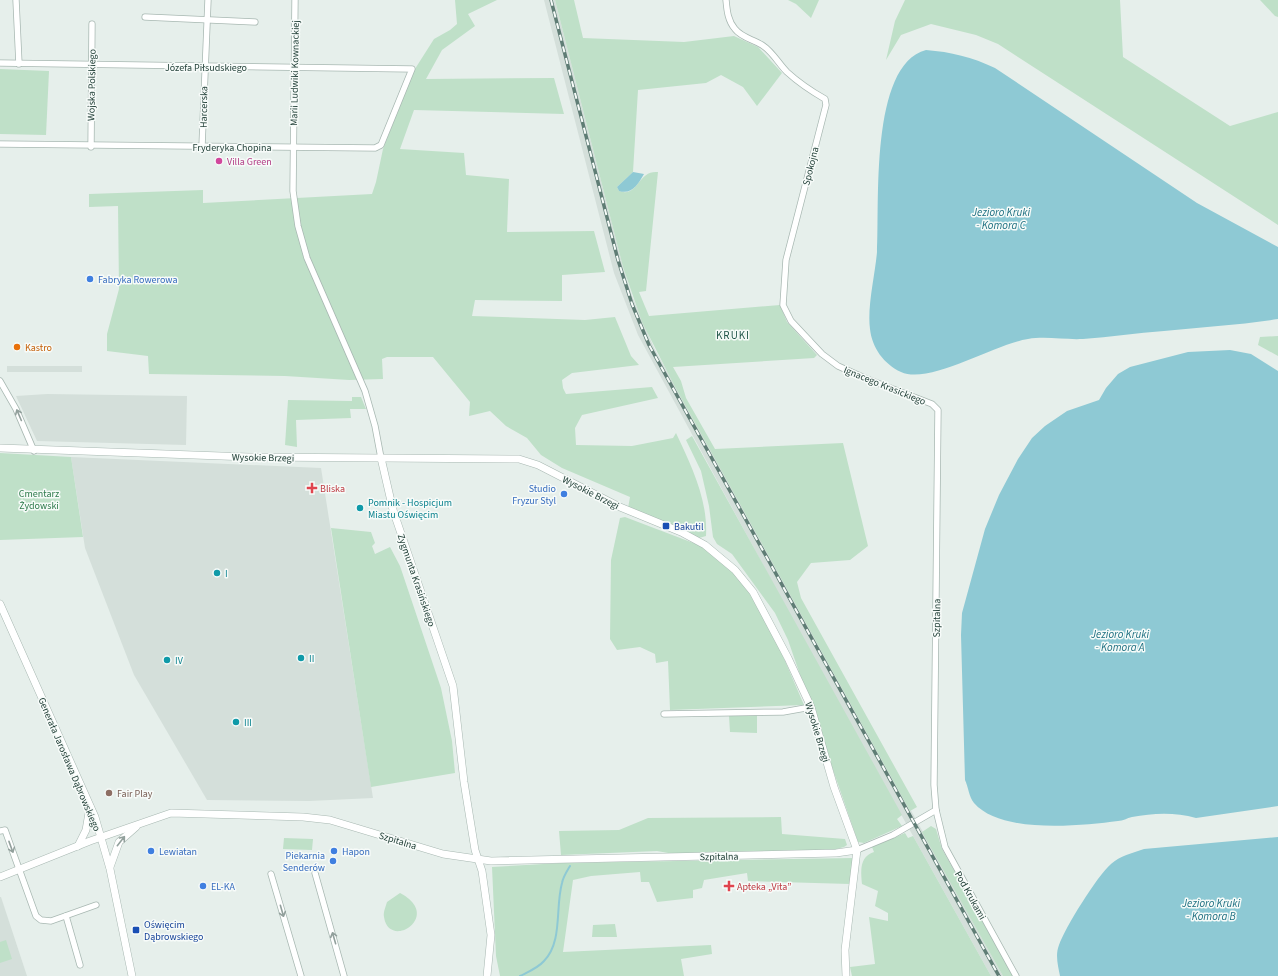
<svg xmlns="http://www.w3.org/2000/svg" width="1278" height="976" font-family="'Source Sans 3',sans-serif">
<rect width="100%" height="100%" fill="#e6efeb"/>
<g fill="#d4dfda">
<polygon points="544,0 555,0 623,267 632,296 654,348 1003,976 991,976 805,642 638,335 614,273"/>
<rect x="7" y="366" width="75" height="6"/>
<polygon points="47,394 187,396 186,445 37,441 16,396"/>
<polygon points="71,457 321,468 373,798 309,801 207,800 134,675 85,548"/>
<polygon points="0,897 1,897 27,976 0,976"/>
</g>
<g fill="#bfe0c8">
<path d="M455,0H497L468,14L475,26L442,50L426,79L554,78L564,114L414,110L400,149L464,153L466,175L509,179L507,232L594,231L605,272L562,275V301L475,300L472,316L585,320L615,317L631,356L639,365L572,373L562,380L563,388L566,394L652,387L658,398L582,415L575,428L576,445L632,446L673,438L676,433C691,465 708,499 706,536L699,538L628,508L630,497L562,468L541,455L527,438L506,426L490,411L469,416L470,402L433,357H387L382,359L383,379L349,380L285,376L149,374L148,356L107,351V334L119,289L118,206L89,207V194L203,190V203L372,194L376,182L383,149L413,72L434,39L450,30L457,24Z"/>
<path d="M555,0H574L583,38L684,42L734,36L758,47L782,73L757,106L743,87L721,75L706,83L638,90L633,172L617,187L619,191C639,198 637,170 658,172L646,291L639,292L649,316L780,305L787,322L817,355L814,358L673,367L681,381L686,398L715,449L843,443L868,546L850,560L811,563L797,582L801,598L917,807L910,811L673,383L642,322L623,267Z"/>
<polygon points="788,0 819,0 811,18 796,4"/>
<polygon points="905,0 1120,0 1123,57 1230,126 1278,112 1278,225 998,44 976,35 931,24 901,35 886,60 895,21"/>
<polygon points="1260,0 1278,0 1278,17 1275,16"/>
<polygon points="0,69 49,71 46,135 0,134"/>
<polygon points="1278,336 1278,356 1258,345 1260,337"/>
<polygon points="352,397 361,397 366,409 350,409 351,418 296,420 297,447 285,445 288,400 352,401"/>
<polygon points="692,436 902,815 897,819 902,826 864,843 858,842 788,640 775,613 732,554 717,544 713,537 709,506 701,471 686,440"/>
<polygon points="0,453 71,457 83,537 0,540"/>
<polygon points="625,517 717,552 757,596 804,705 670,710 668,661 656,663 655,654 640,647 617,650 610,639 611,560 620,518"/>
<polygon points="331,528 371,532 375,543 372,546 375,554 390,547 400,566 441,688 452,741 455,773 371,787"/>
<polygon points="757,715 757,733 730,732 729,716"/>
<polygon points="781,817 782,834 845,839 847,845 844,847 833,850 674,854 657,851 561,855 559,831 619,830 648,818"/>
<polygon points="931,826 936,829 942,849 1013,976 1003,976 922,832"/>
<path d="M905,833L908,838L913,836L991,976H852L850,967L875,964L869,917L888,921V913L875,906L878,891L862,884C861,871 859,857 874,852L872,847Z"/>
<polygon points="284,838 313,839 312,850 283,849"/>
<polygon points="853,858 850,884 748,881 747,873 704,880 702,888 693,890 693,898 657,902 649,882 641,882 640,872 591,876 573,880 563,952 711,945 712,954 681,959 684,976 500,976 496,956 492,867 561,863"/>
<path d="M400,893C444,916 389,951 384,917C383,912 386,906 387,902Z"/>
<polygon points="615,924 617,937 592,937 593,925"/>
<polygon points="6,940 12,959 0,963 0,942"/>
</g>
<g fill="#8ec9d4">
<path d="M926,50C951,52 972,57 995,68L1197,203L1278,247V319C1240,325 1202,327 1164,331C1137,333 1110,337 1083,339C1065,340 1046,336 1028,339C994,344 930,385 901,372C884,364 872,348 870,329C867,307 875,275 877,252C880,206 869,65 926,50Z"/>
<path d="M633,172L644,174C638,184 632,195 619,191L617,187Z"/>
<path d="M1230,350L1251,354L1278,371V806L1196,818C1175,812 1153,813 1132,817C1127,818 1123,821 1118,821C1079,826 1001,834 974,803C969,797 968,786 965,780L961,635L962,613L985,529L999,495L1018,459L1032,438L1045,426L1067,411L1099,400L1106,388L1118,374L1130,367L1188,352Z"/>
<path d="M1278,837V976H1060C1058,966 1055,955 1059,945C1065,928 1097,876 1111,864C1120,856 1132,853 1144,849Z"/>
</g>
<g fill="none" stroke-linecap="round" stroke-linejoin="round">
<path stroke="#8ec9d4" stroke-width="2" d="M520,976C528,972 538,968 544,961C563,941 555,908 562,883C563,877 567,871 570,866"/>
<g stroke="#a8b8b2" stroke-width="7">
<g id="minor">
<polyline points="16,0 19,64"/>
<polyline points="295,0 293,191 298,226 307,258 365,391 375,426 381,458"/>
<path d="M726,0C727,11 728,21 735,29C742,38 753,39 762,45C773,52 778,63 787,72C799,83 811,91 825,99L826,105L786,260L783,305L791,321L822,354L838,366L867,379L932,404L938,410L934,785L936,810L945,847L1016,976"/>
<polyline points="145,17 255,22"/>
<polyline points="0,63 412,69 381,145 375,148 0,144"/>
<polyline points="202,146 208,0"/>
<polyline points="91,147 92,24"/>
<polyline points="0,381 16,409 34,451"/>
<polyline points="664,714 783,712 811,707"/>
<polyline points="0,831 5,830 36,916 41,920 51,921 96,905"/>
<polyline points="857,850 893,835 936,810"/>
<polyline points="315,873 344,976"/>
<polyline points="271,874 301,976"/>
<polyline points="66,916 80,965"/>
</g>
</g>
<g stroke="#a8b8b2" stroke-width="8">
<g id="tertiary">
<polyline points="0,448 249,457 519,459 538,465 620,507 681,532 705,545 735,570 753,592 788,658 811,707 834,787 857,850 845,950 846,976"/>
<polyline points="381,458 393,510 453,686 464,782 475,850 482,871 491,935 487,976"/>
<polyline points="0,604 95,817 110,869 132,976"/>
<polyline points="78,846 86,830 90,807"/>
<polyline points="110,867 119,842 136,827"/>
<polyline points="0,877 90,841 171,813 303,817 330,820 443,854 491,861 836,853 857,850"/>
</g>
</g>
<use href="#minor" stroke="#fff" stroke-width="5.5"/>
<use href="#tertiary" stroke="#fff" stroke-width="7"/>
<g stroke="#5f7d75" stroke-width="3.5">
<polyline id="rail" points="551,0 618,260 632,304 649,345 999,976"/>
</g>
<use href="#rail" stroke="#f7fbf9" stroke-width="2" stroke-dasharray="6" stroke-linecap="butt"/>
</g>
<defs><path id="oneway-shaft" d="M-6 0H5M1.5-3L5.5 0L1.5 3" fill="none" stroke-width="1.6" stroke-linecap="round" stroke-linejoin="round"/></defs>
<g stroke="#92a09c">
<use href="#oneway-shaft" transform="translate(19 415) rotate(-113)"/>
<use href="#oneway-shaft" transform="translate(121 841) rotate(-52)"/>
<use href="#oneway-shaft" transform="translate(11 847) rotate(70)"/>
<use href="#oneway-shaft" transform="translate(282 911) rotate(74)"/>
<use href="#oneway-shaft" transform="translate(334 938) rotate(-106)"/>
</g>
<circle fill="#d1479c" stroke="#f7fbf9" stroke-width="1.5" cx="219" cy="161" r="4"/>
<g fill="#3f7fe0" stroke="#f7fbf9" stroke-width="1.5">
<circle cx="90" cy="279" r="4"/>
<circle cx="564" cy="494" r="4"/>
<circle cx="151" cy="851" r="4"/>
<circle cx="334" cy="851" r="4"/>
<circle cx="333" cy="861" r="4"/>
<circle cx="203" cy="886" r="4"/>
</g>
<circle fill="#e8710a" stroke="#f7fbf9" stroke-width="1.5" cx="17" cy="347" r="4"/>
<g fill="#e0444e" stroke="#f7fbf9" stroke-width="1.5">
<path d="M310 482h4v4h4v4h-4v4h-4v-4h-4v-4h4z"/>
<path d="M727 880h4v4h4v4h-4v4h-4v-4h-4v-4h4z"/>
</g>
<g fill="#0f9aa8" stroke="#f7fbf9" stroke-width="1.5">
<circle cx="360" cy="508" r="4"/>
<circle cx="217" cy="573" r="4"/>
<circle cx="301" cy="658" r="4"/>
<circle cx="167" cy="660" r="4"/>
<circle cx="236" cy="722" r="4"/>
</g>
<g fill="#1a4fb4" stroke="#f7fbf9" stroke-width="1.5">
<rect x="662" y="522" width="8" height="8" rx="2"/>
<rect x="132" y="926" width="8" height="8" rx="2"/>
</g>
<circle fill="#8d6e63" stroke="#f7fbf9" stroke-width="1.5" cx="109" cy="793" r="4"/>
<g text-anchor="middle" stroke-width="3" stroke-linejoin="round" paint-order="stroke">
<g font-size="10" fill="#24423a" stroke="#f7fbf9">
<text x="206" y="71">Józefa Piłsudskiego</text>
<text transform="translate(294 73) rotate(-89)" y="4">Marii Ludwiki Kownackiej</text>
<text transform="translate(91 85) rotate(-89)" y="4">Wojska Polskiego</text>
<text transform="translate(203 107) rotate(-89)" y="4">Harcerska</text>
<text x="232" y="151">Fryderyka Chopina</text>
<text transform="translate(810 166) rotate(-76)" y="4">Spokojna</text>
<text transform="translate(885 385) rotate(22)" y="4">Ignacego Krasickiego</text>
<text transform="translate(263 457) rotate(1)" y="4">Wysokie Brzegi</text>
<text transform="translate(591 492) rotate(27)" y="4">Wysokie Brzegi</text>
<text transform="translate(417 580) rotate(71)" y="4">Zygmunta Krasińskiego</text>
<text transform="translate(936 618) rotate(-89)" y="4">Szpitalna</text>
<text transform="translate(818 732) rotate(73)" y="4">Wysokie Brzegi</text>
<text transform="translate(70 764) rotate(67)" y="4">Generała Jarosława Dąbrowskiego</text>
<text transform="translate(398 840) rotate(17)" y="4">Szpitalna</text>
<text transform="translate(719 856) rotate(-1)" y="4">Szpitalna</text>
<text transform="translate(971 895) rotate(61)" y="4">Pod Krukami</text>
</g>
<g font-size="10" fill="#b23c85" stroke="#f7fbf9" text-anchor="start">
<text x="227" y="165">Villa Green</text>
</g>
<g font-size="10" fill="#366cbe" stroke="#f7fbf9" text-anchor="start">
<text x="98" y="283">Fabryka Rowerowa</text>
<text x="556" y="492" text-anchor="end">Studio<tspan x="556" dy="12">Fryzur Styl</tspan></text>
<text x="159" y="855">Lewiatan</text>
<text x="342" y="855">Hapon</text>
<text x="325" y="859" text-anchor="end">Piekarnia<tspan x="325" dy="12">Senderów</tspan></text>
<text x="211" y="890">EL-KA</text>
</g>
<g font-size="10" fill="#c56008" stroke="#f7fbf9" text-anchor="start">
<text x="25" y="351">Kastro</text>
</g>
<g font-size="10" fill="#be3a42" stroke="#f7fbf9" text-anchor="start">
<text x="320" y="492">Bliska</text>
<text x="737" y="890">Apteka „Vita”</text>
</g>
<g font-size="10" fill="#2d7a4b" stroke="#f7fbf9">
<text x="39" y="497">Cmentarz<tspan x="39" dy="12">Żydowski</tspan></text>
</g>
<g font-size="10" fill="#0d838f" stroke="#f7fbf9" text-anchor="start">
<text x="368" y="506">Pomnik - Hospicjum<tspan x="368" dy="12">Miastu Oświęcim</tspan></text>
<text x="225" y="577">I</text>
<text x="309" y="662">II</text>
<text x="175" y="664">IV</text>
<text x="244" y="726">III</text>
</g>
<g font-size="10" fill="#164399" stroke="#f7fbf9" text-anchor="start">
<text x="674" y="530">Bakutil</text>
<text x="144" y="928">Oświęcim<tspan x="144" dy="12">Dąbrowskiego</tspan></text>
</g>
<g font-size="10" fill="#785e54" stroke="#f7fbf9" text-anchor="start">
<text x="117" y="797">Fair Play</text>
</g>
<g font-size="11" font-style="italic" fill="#1c6f80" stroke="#f7fbf9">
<text x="1001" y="216">Jezioro Kruki<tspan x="1001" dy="13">- Komora C</tspan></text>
<text x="1120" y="638">Jezioro Kruki<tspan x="1120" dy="13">- Komora A</tspan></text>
<text x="1211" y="907">Jezioro Kruki<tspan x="1211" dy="13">- Komora B</tspan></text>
</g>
<g font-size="11" letter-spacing="1" fill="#1f5548" stroke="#f7fbf9">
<text x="733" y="339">KRUKI</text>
</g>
</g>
</svg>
